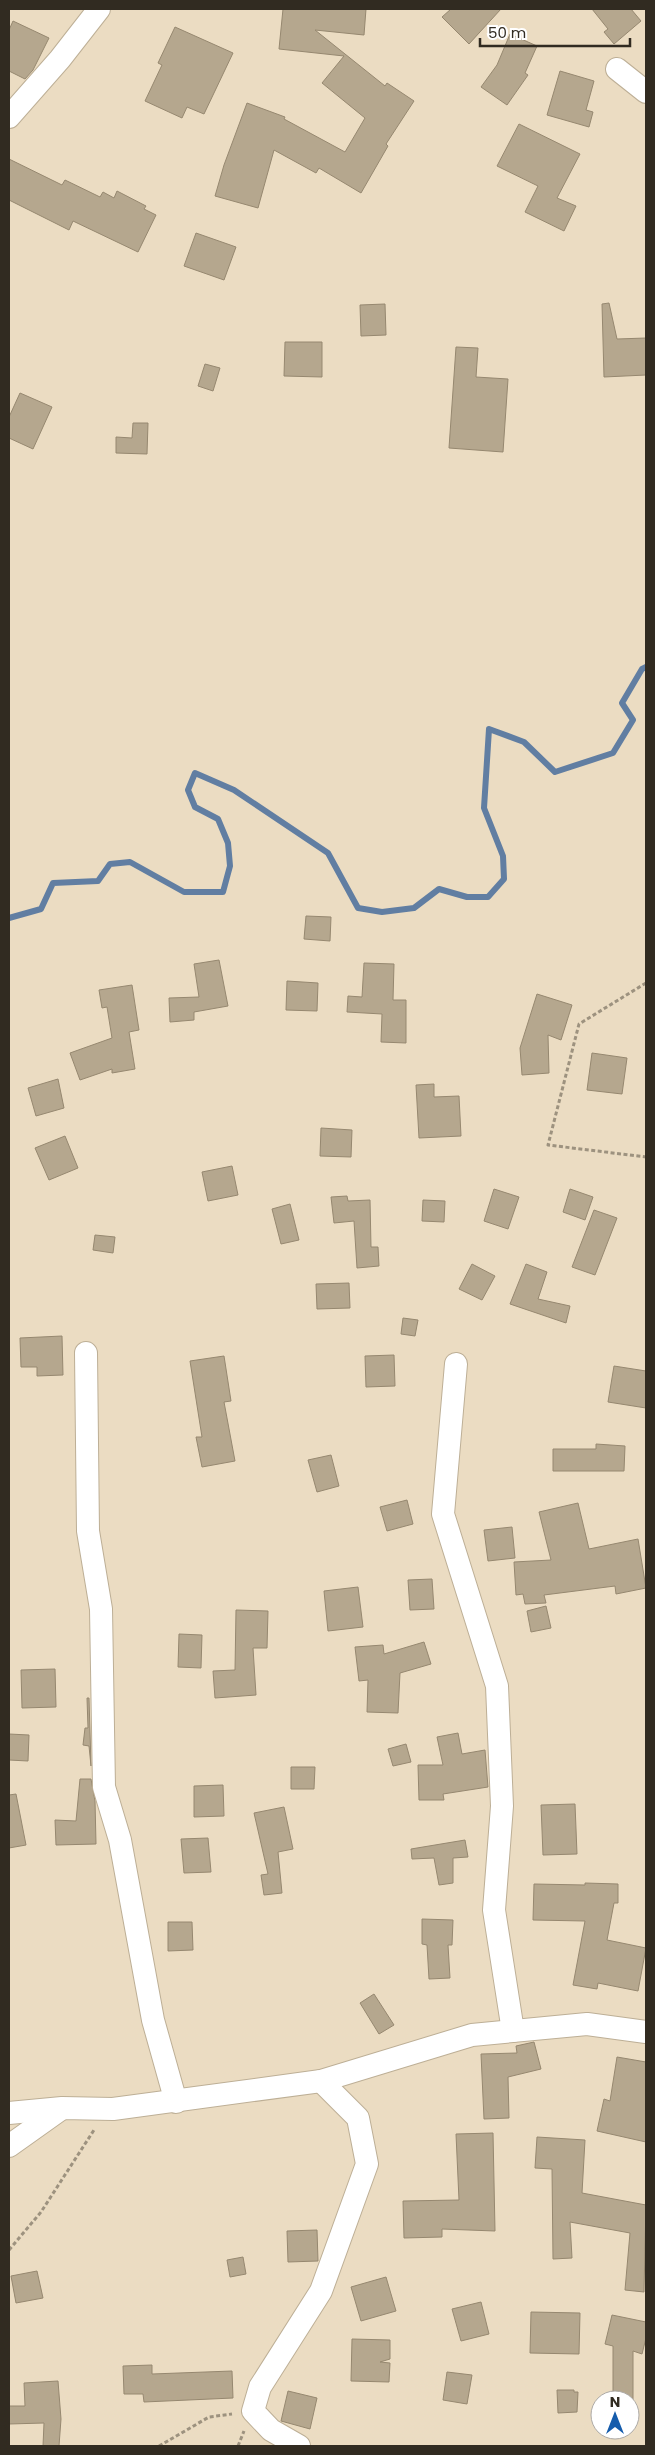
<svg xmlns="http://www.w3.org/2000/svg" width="655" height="2455" font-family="Poppins,sans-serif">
<rect width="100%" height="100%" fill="#ebdcc2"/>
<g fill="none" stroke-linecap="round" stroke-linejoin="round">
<polyline stroke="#617ea2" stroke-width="6" points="9,918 41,909 53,883 98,881 110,864 130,862 184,892 223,892 230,866 228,843 218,819 195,807 188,790 195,773 234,790 328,853 358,908 382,912 414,908 439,889 467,897 488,897 504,879 503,856 484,808 489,729 524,742 555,772 613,753 633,720 622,703 642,669 646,667"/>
</g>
<g fill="#b5a78e" stroke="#968870">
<polygon points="283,9 366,9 364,35 315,30 385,86 387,83 414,101 386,144 388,146 361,193 319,168 316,173 274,150 258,208 215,196 224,165 247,103 285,117 284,119 345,152 365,118 322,83 344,56 279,49"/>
<polygon points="451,9 501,9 469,44 442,17"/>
<polygon points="592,9 631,9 641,21 614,44 604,32 608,29"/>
<polygon points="13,21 49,38 33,70 25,79 9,71 9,30"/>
<polygon points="175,27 233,53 204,114 187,107 182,118 145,101 162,65 158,63"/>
<polygon points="510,34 537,46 525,73 528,75 507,105 481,87 497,65"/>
<polygon points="560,71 594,81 586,110 593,112 589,127 547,115"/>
<polygon points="519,124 580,154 557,198 576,206 564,231 525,212 538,186 497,166"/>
<polygon points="9,159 62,185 65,180 100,197 103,192 114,198 117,191 146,206 144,209 156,215 138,252 73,221 69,230 9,200"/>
<polygon points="196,233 236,247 224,280 184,266"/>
<polygon points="609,303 617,339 646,338 646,375 604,377 602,304"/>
<polygon points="385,304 386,335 361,336 360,305"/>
<polygon points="285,342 322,342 322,377 284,376"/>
<polygon points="456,347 478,348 476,377 508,379 503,452 449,448"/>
<polygon points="205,364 220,368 213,391 198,386"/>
<polygon points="20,393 52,407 33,449 9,438 9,417"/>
<polygon points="133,423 148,423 147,454 116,453 116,437 132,438"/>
<polygon points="306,916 331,917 330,941 304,939"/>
<polygon points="219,960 228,1006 194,1012 194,1020 170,1022 169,998 199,997 194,964"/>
<polygon points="364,963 394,964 393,1000 406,1000 406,1043 381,1042 382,1014 347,1012 348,996 362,997"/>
<polygon points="287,981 318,983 317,1011 286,1010"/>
<polygon points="132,985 139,1030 129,1032 135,1069 112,1073 112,1069 80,1080 70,1053 112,1038 107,1007 102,1008 99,990"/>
<polygon points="537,994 572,1005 561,1040 548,1035 549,1073 522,1075 520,1048"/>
<polygon points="592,1053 627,1058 622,1094 587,1090"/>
<polygon points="58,1079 64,1108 36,1116 28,1088"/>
<polygon points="434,1084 434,1097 459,1096 461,1136 419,1138 416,1085"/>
<polygon points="321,1128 352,1130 351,1157 320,1156"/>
<polygon points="65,1136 78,1168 49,1180 35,1148"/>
<polygon points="232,1166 238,1195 208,1201 202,1172"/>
<polygon points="494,1189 519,1197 508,1229 484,1221"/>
<polygon points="570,1189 593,1197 585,1220 563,1212"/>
<polygon points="347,1196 348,1201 370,1200 371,1247 378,1247 379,1266 357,1268 354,1221 334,1223 331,1197"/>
<polygon points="423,1200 445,1201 444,1222 422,1221"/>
<polygon points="290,1204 299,1240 281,1244 272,1209"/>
<polygon points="594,1210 617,1218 595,1275 572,1267"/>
<polygon points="95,1235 115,1237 113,1253 93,1250"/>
<polygon points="472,1264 495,1276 482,1300 459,1289"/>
<polygon points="526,1264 547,1272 538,1299 570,1306 566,1323 510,1304"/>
<polygon points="349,1283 350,1308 317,1309 316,1284"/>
<polygon points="403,1318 418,1320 415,1336 401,1334"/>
<polygon points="62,1336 63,1375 37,1376 37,1367 21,1367 20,1338"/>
<polygon points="394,1355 395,1386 366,1387 365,1356"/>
<polygon points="224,1356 231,1401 224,1402 235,1461 202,1467 196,1437 202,1437 190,1361"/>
<polygon points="614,1366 646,1371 646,1408 608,1402"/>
<polygon points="596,1444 625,1446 624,1471 553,1471 553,1449 596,1449"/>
<polygon points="331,1455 339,1486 317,1492 308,1460"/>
<polygon points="407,1500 413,1524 387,1531 380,1507"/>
<polygon points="578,1503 589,1549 638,1539 646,1588 616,1594 615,1586 544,1595 546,1603 525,1604 523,1594 516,1595 514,1562 551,1560 539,1512"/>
<polygon points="512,1527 515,1558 488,1561 484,1530"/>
<polygon points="432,1579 434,1609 410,1610 408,1580"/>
<polygon points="358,1587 363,1627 328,1631 324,1591"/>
<polygon points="546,1606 551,1628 531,1632 527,1611"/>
<polygon points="236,1610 268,1611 267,1648 253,1648 256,1695 215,1698 213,1671 235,1670"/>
<polygon points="179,1634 202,1635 201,1668 178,1667"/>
<polygon points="424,1642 431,1664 400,1673 398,1713 367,1712 368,1680 359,1681 355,1647 383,1645 384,1654"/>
<polygon points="55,1669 56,1707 22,1708 21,1670"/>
<polygon points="87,1698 89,1698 91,1766 89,1746 83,1745 85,1728 88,1728"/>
<polygon points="458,1733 462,1754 485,1750 488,1787 443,1794 444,1800 419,1800 418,1765 443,1765 437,1737"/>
<polygon points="9,1734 29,1735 28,1761 9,1760"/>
<polygon points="406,1744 411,1762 393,1766 388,1749"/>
<polygon points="291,1767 315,1767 314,1789 291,1789"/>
<polygon points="80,1779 91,1779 95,1801 96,1844 56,1845 55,1820 76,1821"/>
<polygon points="223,1785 224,1816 194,1817 194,1786"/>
<polygon points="16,1794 26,1845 9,1848 9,1795"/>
<polygon points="575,1804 577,1854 543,1855 541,1805"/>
<polygon points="284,1807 293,1849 278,1852 282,1893 264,1895 261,1875 268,1874 254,1813"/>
<polygon points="208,1838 211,1872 184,1873 181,1839"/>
<polygon points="465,1840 468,1857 453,1858 453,1883 439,1885 434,1858 412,1859 411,1849"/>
<polygon points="585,1883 618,1884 618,1903 614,1903 607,1940 646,1948 638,1991 598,1983 597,1989 573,1985 585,1921 533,1920 534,1884 585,1885"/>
<polygon points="422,1919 453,1920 452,1945 448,1945 450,1978 429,1979 427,1945 422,1944"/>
<polygon points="168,1922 192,1922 193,1950 168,1951"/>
<polygon points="374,1994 394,2025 379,2034 360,2003"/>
<polygon points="534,2042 541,2069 508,2077 509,2118 484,2119 481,2054 517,2053 516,2046"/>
<polygon points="617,2057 646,2062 646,2142 597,2131 604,2099 610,2101"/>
<polygon points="493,2133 495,2231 442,2229 442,2237 404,2238 403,2201 459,2200 456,2134"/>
<polygon points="537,2137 585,2140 582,2193 646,2205 644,2292 625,2290 630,2233 570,2222 572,2258 553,2259 552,2169 535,2168"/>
<polygon points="317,2230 318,2261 288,2262 287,2231"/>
<polygon points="243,2257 246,2274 230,2277 227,2260"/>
<polygon points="37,2271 43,2298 16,2303 11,2276"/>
<polygon points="386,2277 396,2311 361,2321 351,2287"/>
<polygon points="481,2302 489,2334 461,2341 452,2309"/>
<polygon points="531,2312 580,2313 579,2354 530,2353"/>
<polygon points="612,2315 646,2322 646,2338 642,2354 633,2351 633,2400 613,2400 613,2346 605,2344"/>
<polygon points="352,2339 390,2340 390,2359 380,2362 390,2363 389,2382 351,2381"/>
<polygon points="152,2365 152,2374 232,2371 233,2398 144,2402 143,2394 124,2394 123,2366"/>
<polygon points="447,2372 472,2375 467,2404 443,2400"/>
<polygon points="58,2381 61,2419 59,2446 43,2446 44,2423 9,2424 9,2406 25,2406 24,2383"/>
<polygon points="557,2390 574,2390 574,2392 578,2392 577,2412 558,2413"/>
<polygon points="288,2391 317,2398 310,2429 281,2421"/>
</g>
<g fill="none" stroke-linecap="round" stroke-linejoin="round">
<g stroke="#bdaf96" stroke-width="24">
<g id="street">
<polyline points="617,69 646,92"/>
<polyline points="9,117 60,59 99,9"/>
<polyline points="86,1353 88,1531 101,1609 104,1787 120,1840 153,2020 176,2102"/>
<polyline points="456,1364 443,1514 497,1686 502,1806 494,1910 513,2031"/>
<polyline points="9,2113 62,2108 113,2109 321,2081 472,2035 587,2024 646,2032"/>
<polyline points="9,2146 61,2109"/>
<polyline points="299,2446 271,2430 253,2411 260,2387 321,2291 367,2164 358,2118 321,2081"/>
</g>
</g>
<g stroke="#9d927f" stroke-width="3" stroke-dasharray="4 2.5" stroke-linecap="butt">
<polyline points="646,983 579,1024 548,1145 646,1157"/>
<polyline points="9,2250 41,2212 94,2130"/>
<polyline points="159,2446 209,2417 232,2414"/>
<polyline points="238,2446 244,2431"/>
</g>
<use href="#street" stroke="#fff" stroke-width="22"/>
</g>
<rect width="655" height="2455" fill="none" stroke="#312b21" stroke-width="20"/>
<g transform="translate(615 2415)"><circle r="24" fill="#ffffff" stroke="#adaaa6"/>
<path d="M0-4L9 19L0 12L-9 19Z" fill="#155cac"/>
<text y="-8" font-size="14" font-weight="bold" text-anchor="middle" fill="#312b21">N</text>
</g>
<path d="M480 38v8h150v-8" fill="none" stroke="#312b21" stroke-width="2.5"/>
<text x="488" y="38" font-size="15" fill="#312b21" stroke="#ffffff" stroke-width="4" paint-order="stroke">50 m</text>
</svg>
